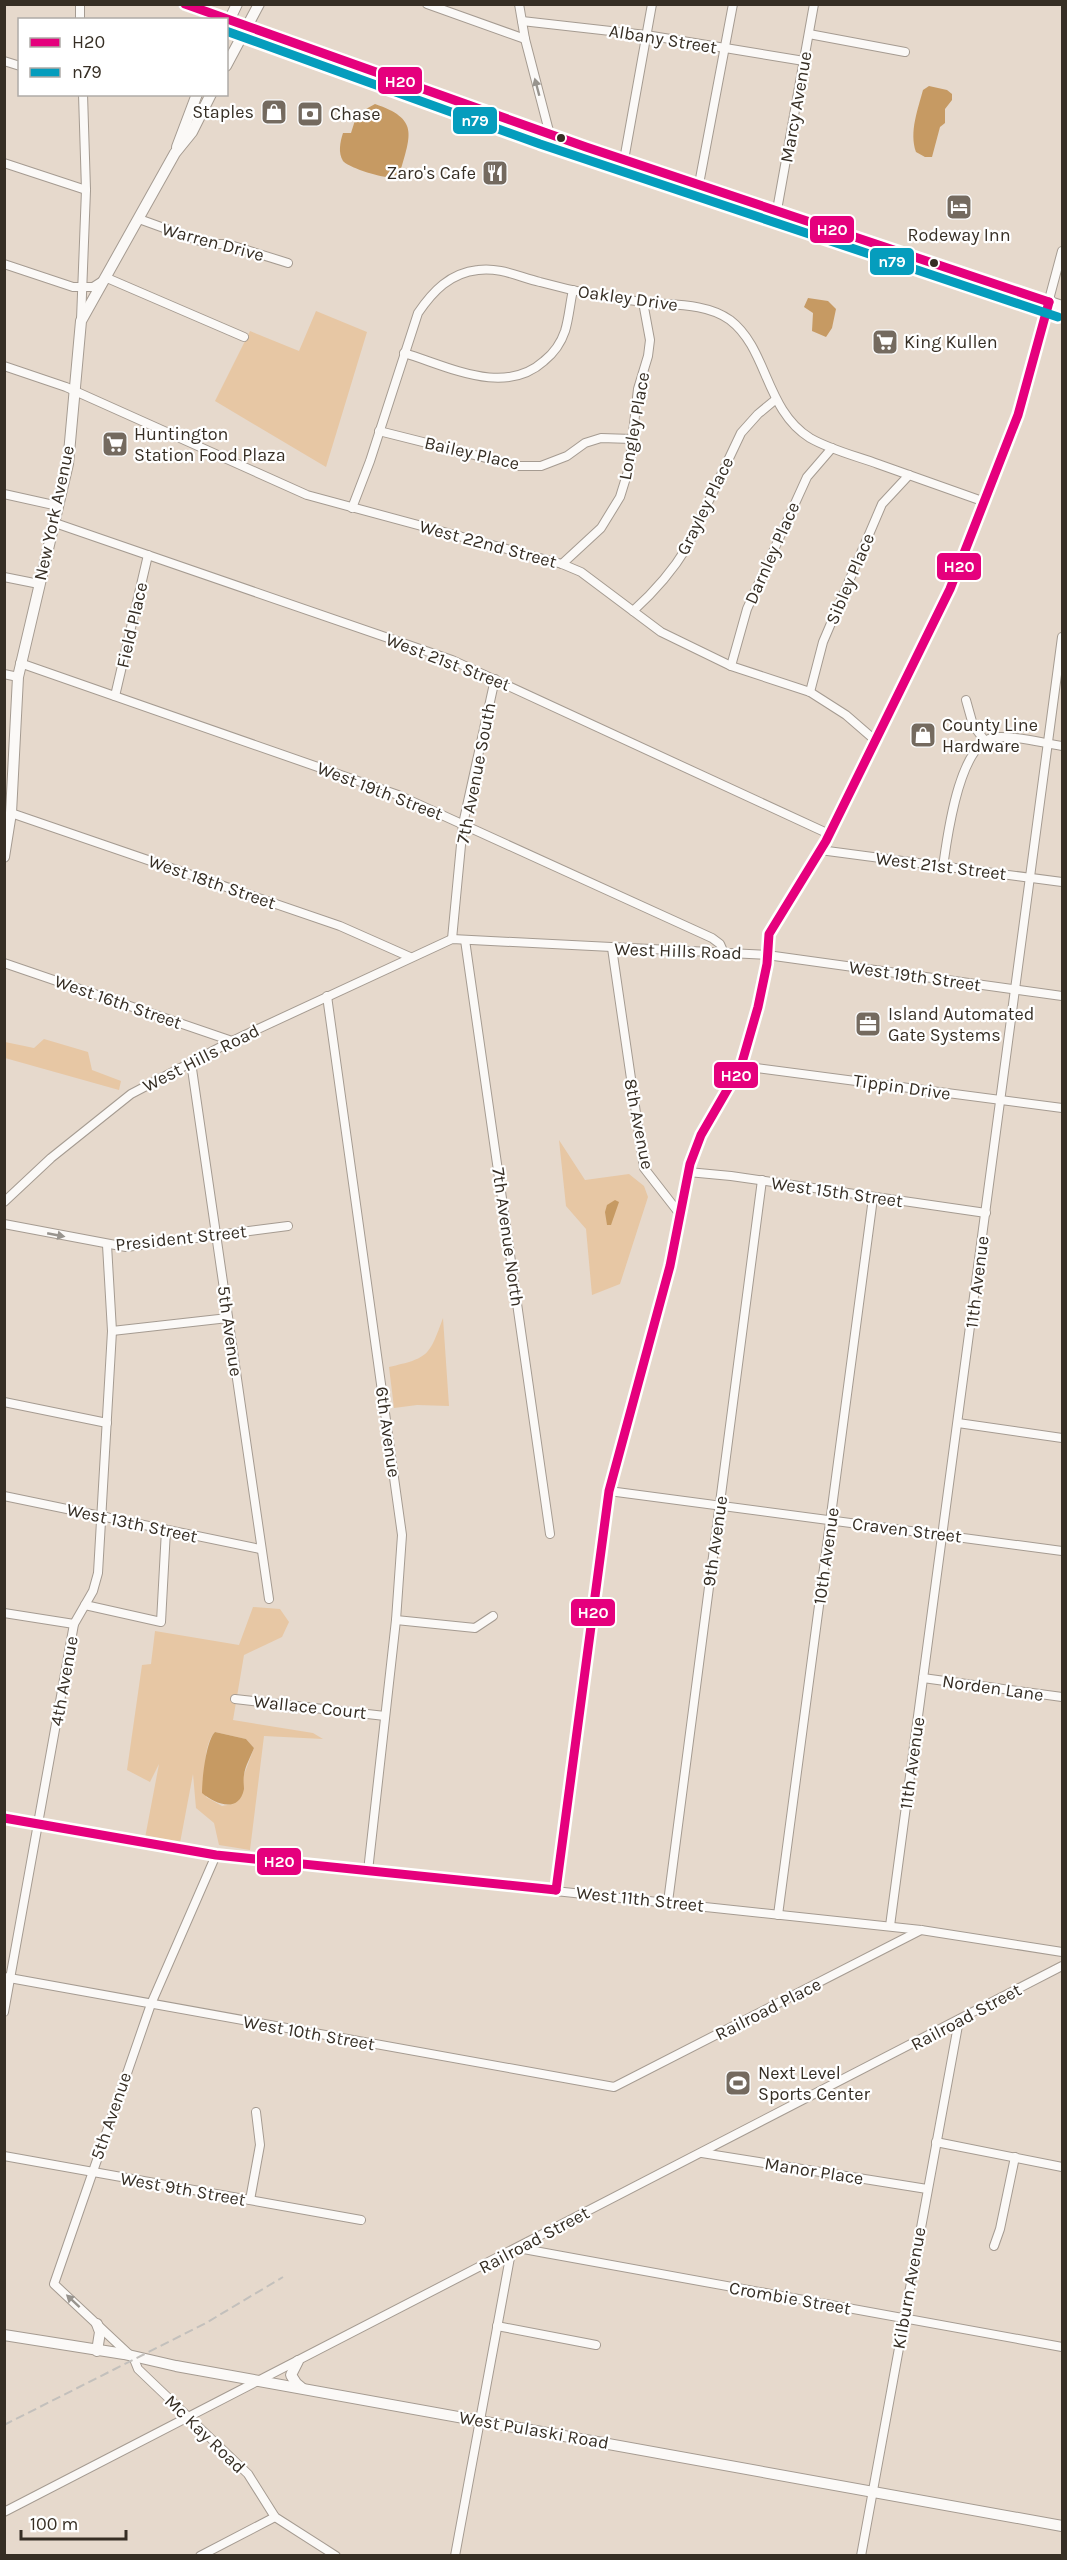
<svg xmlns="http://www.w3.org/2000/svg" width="1067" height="2560" font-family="Karla,sans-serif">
<rect width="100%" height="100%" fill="#e6d9cc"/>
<g fill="#e7c7a4" fill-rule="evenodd">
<polygon points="316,311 367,332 326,467 215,401 250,331 299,351"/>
<polygon points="44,1039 88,1052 92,1070 121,1081 119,1090 5,1058 5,1042 34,1048"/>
<polygon points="559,1140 585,1180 629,1174 644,1186 648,1197 620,1284 592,1295 586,1229 566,1206"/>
<path d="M443,1318L449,1406L417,1405L394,1408L389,1367C429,1358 429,1356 443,1318Z"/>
<path d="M253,1607L280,1609L289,1622L282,1637L244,1655L233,1720L313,1733L323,1739L264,1736L250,1850L219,1845L214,1823L196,1808L193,1774L180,1843L145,1838L159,1764L150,1782L127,1770L142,1665L151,1664L155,1631L239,1645ZM215,1732L246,1739L254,1748L233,1804L222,1806L206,1797C205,1779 202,1745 215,1732Z"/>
</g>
<g fill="#c69a63">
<path d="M929,86L947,90L952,94V100L945,109V123L940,127L932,157H925L916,152C909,132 918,109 923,90Z"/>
<path d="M375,104C419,119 411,134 400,173C398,174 394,177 392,177C384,179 347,167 343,161C338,153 340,142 343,133H351L357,114Z"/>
<polygon points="808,298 828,301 836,309 832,328 826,337 812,331 813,313 804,307"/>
<polygon points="615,1200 619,1202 611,1225 607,1225 605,1212 607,1205"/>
<path d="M215,1732L246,1739L254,1748C251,1756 245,1766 244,1775C243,1780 244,1785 244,1789C239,1814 215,1804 202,1793C202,1779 206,1741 215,1732Z"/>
</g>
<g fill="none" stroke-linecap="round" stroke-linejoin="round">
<g stroke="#a59b91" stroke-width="10">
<g id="minor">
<polyline points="80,4 80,20"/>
<polyline points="427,4 525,39"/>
<polyline points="519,4 525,39 550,135"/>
<polyline points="522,21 646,35 804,61"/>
<polyline points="809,34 905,52"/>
<polyline points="4,61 20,66"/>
<polyline points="624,160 652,4"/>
<polyline points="4,163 86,190"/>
<polyline points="699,184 733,4"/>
<polyline points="777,210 814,4"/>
<polyline points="139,219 208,244 227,244 288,263"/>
<polyline points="4,264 73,287 93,287 107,278 244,337"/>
<polyline points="81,320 86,190 83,94"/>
<path d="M404,353C448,366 504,397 544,361C554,353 561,343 565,331C569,318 570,303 573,290"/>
<polyline points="4,366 66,387 307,495 562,564 581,572 661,632 731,666 810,692 846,715 876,741"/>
<polyline points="379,431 518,466 541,466 567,456 585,443 601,438 632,439"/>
<polyline points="4,494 58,506"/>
<path d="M352,508L370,461L418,313C433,291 450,273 478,270C500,267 519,277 540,282C576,292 614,299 651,303C677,305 708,304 730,320C768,349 765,410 810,438C831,450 856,456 878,464C914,477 949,489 985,502"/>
<polyline points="55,523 452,660 829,834"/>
<polyline points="562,564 601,528 620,497 629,468 638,389 648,356 650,340 643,302"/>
<polyline points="4,577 39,584"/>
<path d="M633,611C654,592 672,572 687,547L741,433L758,414L775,400"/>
<polyline points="20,663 398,795 712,938 720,944 724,953"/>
<polyline points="731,666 747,609 807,477 832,448"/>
<polyline points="4,674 18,677"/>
<polyline points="810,692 823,642 882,504 909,475"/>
<polyline points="115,696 148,555"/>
<polyline points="966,700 973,725 985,741"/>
<polyline points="11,813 340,926 410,957"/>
<polyline points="820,850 1062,882"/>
<path d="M943,867C947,839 959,737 998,737C1019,736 1042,743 1062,746"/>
<polyline points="452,939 463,824 495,679"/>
<polyline points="465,940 550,1534"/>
<polyline points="612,948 644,1168 679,1213"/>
<polyline points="4,963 232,1041"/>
<polyline points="327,996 402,1535 396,1620 368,1871"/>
<polyline points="191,1062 269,1599"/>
<polyline points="741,1066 1062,1108"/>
<polyline points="688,1172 731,1176 986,1213"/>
<polyline points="4,1202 51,1158 131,1094 232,1041 452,939 767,955 1062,996"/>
<polyline points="4,1224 126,1247 288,1226"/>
<polyline points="112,1331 228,1318"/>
<polyline points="4,1402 107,1423"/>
<polyline points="958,1423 1062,1438"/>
<polyline points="609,1491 1062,1551"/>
<polyline points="4,1496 260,1549"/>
<polyline points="85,1605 161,1622 166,1530"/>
<polyline points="4,1613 74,1624"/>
<polyline points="396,1620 475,1628 493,1616"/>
<polyline points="923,1678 1062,1697"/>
<polyline points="235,1699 385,1716"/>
<polyline points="4,1818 216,1855 921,1930 1062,1952"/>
<polyline points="216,1855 151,2004 54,2284 134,2359 138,2369 248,2474 275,2517 336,2556"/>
<polyline points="556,1890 609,1491 670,1266 690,1164 701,1135 741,1066 758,1007 767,964 769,934 826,841 950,589 1018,415 1062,251"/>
<polyline points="668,1902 762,1180"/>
<polyline points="778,1915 873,1198"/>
<polyline points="890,1926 1062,637"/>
<polyline points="4,1977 614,2087 921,1930"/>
<polyline points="4,2012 74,1624 93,1591 98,1573 112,1331 107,1245"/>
<polyline points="936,2142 1062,2167"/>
<polyline points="702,2153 927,2189"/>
<polyline points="4,2156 361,2220"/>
<polyline points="250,2200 260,2145 256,2112"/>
<polyline points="994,2246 1000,2229 1015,2157"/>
<polyline points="518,2248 1062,2347"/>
<polyline points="497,2326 596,2345"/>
<polyline points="4,2512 1062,1966"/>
<polyline points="200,2556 275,2517"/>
<polyline points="455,2556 511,2252"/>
<polyline points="861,2556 959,2020"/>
</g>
</g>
<g stroke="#a59b91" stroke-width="12">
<g id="major">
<polyline points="184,4 586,147 1062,306"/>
<polyline points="227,25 237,4"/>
<polyline points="226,66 259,4"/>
<polyline points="177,147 197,94"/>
<polyline points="4,857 11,813 18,677 68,464 81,321 175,153 192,132 211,94"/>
<polyline points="4,2335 124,2354 176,2366 1062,2526"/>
<polyline points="97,2351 100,2332 97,2324"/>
<polyline points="298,2361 291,2375 296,2383 302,2388"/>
</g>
</g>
<use href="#minor" stroke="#fbf9f7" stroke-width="8"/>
<use href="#major" stroke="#fbf9f7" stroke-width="10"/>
<polyline stroke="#c3c0bc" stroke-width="2" stroke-dasharray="9 4.5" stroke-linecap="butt" points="4,2425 206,2323 283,2277"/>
<g stroke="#fff" stroke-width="14">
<g id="bus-1">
<polyline points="185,4 586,147 1049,302"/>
<polyline points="4,1818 216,1855 556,1890"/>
<polyline points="556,1890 609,1491 670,1266 690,1164 701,1135 741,1066 758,1007 767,964 769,934 826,841 950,589 1018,415 1049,302"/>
</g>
</g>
<g stroke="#fff" stroke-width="14">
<polyline id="bus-2" points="226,31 540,144 1058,317"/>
</g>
<use href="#bus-1" stroke="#e5007d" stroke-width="9"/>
<use href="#bus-2" stroke="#059dbd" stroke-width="9"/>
</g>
<defs><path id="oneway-solid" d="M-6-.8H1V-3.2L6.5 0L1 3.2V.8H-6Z" transform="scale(1.5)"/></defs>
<g fill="#98948e">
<use href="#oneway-solid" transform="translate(537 87) rotate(-105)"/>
<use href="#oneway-solid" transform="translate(56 1235) rotate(11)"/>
<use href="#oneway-solid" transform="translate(73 2301) rotate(-137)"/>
</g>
<defs>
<g id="shop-square" transform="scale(1.35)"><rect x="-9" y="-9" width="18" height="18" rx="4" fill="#746a5f" stroke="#fff"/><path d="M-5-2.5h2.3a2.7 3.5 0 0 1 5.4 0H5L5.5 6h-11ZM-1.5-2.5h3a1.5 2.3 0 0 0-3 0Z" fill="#fff"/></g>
<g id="bank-square" transform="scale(1.35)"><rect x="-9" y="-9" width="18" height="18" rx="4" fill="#746a5f" stroke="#fff"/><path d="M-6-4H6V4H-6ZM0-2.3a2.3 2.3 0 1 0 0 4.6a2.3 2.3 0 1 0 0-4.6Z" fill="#fff"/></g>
<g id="restaurant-square" transform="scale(1.35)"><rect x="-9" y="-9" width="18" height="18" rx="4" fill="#746a5f" stroke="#fff"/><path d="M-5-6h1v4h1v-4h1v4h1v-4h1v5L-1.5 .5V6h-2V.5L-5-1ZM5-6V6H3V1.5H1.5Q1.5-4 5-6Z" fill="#fff"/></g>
<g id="hotel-square" transform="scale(1.35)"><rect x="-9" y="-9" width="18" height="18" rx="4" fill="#746a5f" stroke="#fff"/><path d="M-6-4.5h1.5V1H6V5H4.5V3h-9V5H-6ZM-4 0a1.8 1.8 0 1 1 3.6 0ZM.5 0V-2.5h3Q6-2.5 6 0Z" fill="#fff"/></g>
<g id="supermarket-square" transform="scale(1.35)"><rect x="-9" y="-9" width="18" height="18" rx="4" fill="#746a5f" stroke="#fff"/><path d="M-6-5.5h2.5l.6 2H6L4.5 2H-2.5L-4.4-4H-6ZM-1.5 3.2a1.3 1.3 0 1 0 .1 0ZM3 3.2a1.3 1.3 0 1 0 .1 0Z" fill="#fff"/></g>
<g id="office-square" transform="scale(1.35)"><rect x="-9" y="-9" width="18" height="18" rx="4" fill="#746a5f" stroke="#fff"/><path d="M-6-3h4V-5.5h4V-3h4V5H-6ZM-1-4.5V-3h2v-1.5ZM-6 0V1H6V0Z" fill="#fff"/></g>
<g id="stadium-square" transform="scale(1.35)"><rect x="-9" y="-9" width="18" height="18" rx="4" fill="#746a5f" stroke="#fff"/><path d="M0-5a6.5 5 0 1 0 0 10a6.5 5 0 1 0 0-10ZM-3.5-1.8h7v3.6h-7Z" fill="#fff"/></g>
</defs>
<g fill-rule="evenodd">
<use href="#shop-square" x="274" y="112"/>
<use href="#bank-square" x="310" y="114"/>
<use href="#restaurant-square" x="495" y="173"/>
<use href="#hotel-square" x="959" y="207"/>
<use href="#supermarket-square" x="885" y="342"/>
<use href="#supermarket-square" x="115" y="444"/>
<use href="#shop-square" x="923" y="735"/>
<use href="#office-square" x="868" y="1024"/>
<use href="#stadium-square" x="738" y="2083"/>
</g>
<g fill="#362e24" stroke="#fff" stroke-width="2">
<circle cx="561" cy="138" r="5"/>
<circle cx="934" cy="263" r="5"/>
</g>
<g text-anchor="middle" stroke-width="4.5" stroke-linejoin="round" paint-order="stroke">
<g font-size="18" fill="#362e24" stroke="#fff">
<text transform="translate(663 39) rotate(9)" y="6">Albany Street</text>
<text transform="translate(796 107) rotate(-80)" y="6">Marcy Avenue</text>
<text transform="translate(213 242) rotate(15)" y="6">Warren Drive</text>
<text transform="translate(628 298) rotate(8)" y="6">Oakley Drive</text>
<text transform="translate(634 426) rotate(-80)" y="6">Longley Place</text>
<text transform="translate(472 453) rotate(13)" y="6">Bailey Place</text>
<text transform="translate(705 506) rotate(-64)" y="6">Grayley Place</text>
<text transform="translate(54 513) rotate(-78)" y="6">New York Avenue</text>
<text transform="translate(488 544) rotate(15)" y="6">West 22nd Street</text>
<text transform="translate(772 553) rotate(-66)" y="6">Darnley Place</text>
<text transform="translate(850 579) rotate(-67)" y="6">Sibley Place</text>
<text transform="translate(132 625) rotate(-77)" y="6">Field Place</text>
<text transform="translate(448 662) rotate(21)" y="6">West 21st Street</text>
<text transform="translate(476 773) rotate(-79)" y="6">7th Avenue South</text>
<text transform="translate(380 791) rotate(21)" y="6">West 19th Street</text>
<text transform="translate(941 866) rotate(7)" y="6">West 21st Street</text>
<text transform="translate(212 882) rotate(19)" y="6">West 18th Street</text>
<text transform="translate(678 951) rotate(2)" y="6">West Hills Road</text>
<text transform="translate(915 976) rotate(8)" y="6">West 19th Street</text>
<text transform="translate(118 1002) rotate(19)" y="6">West 16th Street</text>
<text transform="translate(201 1058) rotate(-27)" y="6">West Hills Road</text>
<text transform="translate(902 1087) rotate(8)" y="6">Tippin Drive</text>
<text transform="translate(639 1124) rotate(79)" y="6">8th Avenue</text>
<text transform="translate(837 1192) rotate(8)" y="6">West 15th Street</text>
<text transform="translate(508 1237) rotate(82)" y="6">7th Avenue North</text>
<text transform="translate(181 1238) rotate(-6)" y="6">President Street</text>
<text transform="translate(977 1282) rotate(-83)" y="6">11th Avenue</text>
<text transform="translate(230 1331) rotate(82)" y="6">5th Avenue</text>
<text transform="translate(388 1432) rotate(82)" y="6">6th Avenue</text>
<text transform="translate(132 1523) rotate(12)" y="6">West 13th Street</text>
<text transform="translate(907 1530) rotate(7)" y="6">Craven Street</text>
<text transform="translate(715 1541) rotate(-82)" y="6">9th Avenue</text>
<text transform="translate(826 1556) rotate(-82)" y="6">10th Avenue</text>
<text transform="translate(64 1681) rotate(-80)" y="6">4th Avenue</text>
<text transform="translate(993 1688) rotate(8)" y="6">Norden Lane</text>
<text transform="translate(310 1707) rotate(6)" y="6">Wallace Court</text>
<text transform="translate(912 1763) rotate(-82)" y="6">11th Avenue</text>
<text transform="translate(640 1899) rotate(6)" y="6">West 11th Street</text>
<text transform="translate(768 2009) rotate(-27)" y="6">Railroad Place</text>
<text transform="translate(966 2017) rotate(-28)" y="6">Railroad Street</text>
<text transform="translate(309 2033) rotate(10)" y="6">West 10th Street</text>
<text transform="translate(111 2116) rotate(-71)" y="6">5th Avenue</text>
<text transform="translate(814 2171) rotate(9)" y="6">Manor Place</text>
<text transform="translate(183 2189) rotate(10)" y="6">West 9th Street</text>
<text transform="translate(534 2240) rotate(-28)" y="6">Railroad Street</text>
<text transform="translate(909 2288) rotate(-80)" y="6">Kilburn Avenue</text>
<text transform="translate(790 2298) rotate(10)" y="6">Crombie Street</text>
<text transform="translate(534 2430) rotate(10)" y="6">West Pulaski Road</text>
<text transform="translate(205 2434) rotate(44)" y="6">Mc Kay Road</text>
</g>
<g font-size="18" fill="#362e24" stroke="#fff" text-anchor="start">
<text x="254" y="118" text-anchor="end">Staples</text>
<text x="330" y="120">Chase</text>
<text x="476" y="179" text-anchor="end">Zaro's Cafe</text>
<text x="959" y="241" text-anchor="middle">Rodeway Inn</text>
<text x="904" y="348">King Kullen</text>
<text x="134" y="440">Huntington<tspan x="134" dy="21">Station Food Plaza</tspan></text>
<text x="942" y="731">County Line<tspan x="942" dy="21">Hardware</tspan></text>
<text x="888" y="1020">Island Automated<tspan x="888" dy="21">Gate Systems</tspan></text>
<text x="758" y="2079">Next Level<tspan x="758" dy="21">Sports Center</tspan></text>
</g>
</g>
<g stroke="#fff" stroke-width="2">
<rect x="377" y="66" width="46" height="29" rx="6" fill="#e5007d"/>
<rect x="452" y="106" width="46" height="29" rx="6" fill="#059dbd"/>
<rect x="809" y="215" width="46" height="29" rx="6" fill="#e5007d"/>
<rect x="869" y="247" width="46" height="29" rx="6" fill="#059dbd"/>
<rect x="936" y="552" width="46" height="29" rx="6" fill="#e5007d"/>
<rect x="713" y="1061" width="46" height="28" rx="6" fill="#e5007d"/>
<rect x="570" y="1598" width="46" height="29" rx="6" fill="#e5007d"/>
<rect x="256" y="1847" width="46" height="29" rx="6" fill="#e5007d"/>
</g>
<g font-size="16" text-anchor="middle" font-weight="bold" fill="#fff">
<text x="400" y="87">H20</text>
<text x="475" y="126">n79</text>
<text x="832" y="235">H20</text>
<text x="892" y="267">n79</text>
<text x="959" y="572">H20</text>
<text x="736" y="1081">H20</text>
<text x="593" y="1618">H20</text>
<text x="279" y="1867">H20</text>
</g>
<rect width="1067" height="2560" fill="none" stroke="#362e24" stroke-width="12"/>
<rect x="18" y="18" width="210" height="78" fill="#ffffff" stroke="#afaba7" stroke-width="1.5"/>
<rect x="30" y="38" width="30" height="9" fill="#e5007d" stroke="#afaba7" stroke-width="1.5"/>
<text x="72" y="48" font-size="18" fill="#362e24">H20</text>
<rect x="30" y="68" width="30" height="9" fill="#059dbd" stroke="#afaba7" stroke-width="1.5"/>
<text x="72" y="78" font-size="18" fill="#362e24">n79</text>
<path d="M21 2530v9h105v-9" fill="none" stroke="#362e24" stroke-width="3"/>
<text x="30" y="2530" font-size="18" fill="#362e24" stroke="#ffffff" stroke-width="4.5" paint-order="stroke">100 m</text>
</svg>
